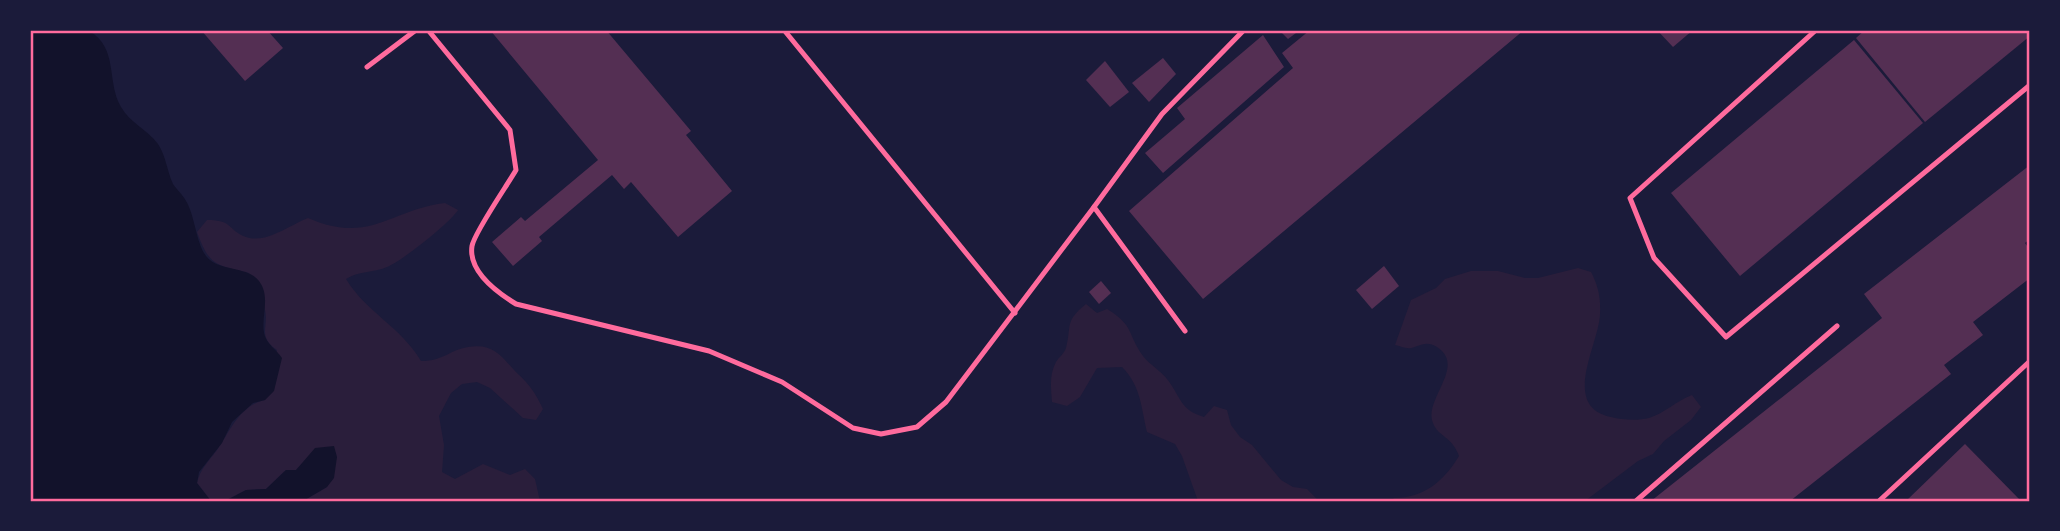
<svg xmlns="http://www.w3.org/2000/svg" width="2060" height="531" font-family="Overpass,sans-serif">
<rect width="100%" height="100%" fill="#1b1b3a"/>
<g fill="#2a1e3b">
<path d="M445,203L458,210C450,223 402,261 387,267C373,273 358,271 346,279C366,312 401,327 421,361C444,361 449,350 468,347C495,343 501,357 518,374C530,385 536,394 543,409L536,420L523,418L490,388L477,382L462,384L451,393L439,416L444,445L442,472L455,479L483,464L510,475L525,469L535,479L540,501H303L327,487L337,457L303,463L296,470H286L266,489L246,490L225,501H211L197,483C200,469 209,461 217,450C231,430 239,406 265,400L277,350C257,336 269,327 265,310C262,297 254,285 249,273C215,265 209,265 197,232L207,220C234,220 227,230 246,237C266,244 290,225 308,218C370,245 389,210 445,203Z"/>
<path d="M1578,268L1591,272C1598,285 1601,298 1600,314C1599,345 1560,406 1611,417C1622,420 1638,421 1649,418C1665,413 1676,401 1692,395L1701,407L1691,420L1664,441L1653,454L1638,461L1585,501H1391L1394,498C1424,498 1444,481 1459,456C1452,436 1438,437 1433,423C1423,400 1467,366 1437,347C1426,340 1420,346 1411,348C1406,349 1400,346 1395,345L1411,300L1436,288L1445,279L1471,271H1498L1525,278H1538Z"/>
<path d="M1086,304L1097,313L1107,309C1135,326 1127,334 1143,356C1150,365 1160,370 1167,379C1181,397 1180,410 1204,417L1214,406L1227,410L1231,425L1240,437L1252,445L1281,480L1293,487L1307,489L1319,501H1198L1182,456L1175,444L1147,432C1141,407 1141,386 1122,367L1097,368L1080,397L1067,406L1052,402C1051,388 1049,375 1056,362C1059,357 1064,354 1066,348C1072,325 1064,322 1086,304Z"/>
</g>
<g fill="#12122b">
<path d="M30,30L89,31C119,48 106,81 121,107C130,123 147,129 158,144C166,156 167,171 173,184C177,190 183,195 186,201C196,217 196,249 210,260C223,271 249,267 259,281C271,297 261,315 264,333C266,344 276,349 282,358L274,391L265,400L253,403L232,422L222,443L199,472L197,483L211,501H30Z"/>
<polygon points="334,446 337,457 334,478 327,487 303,501 225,501 246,490 266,489 286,470 296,470 315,448"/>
</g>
<g fill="#542f53">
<polygon points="201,30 267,30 283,48 245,81"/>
<polygon points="490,30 606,30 691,131 686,135 732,191 678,237 631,182 624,189 612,175 539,237 542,241 513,266 492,242 521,217 525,221 598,160"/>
<polygon points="1279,30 1300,30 1288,39"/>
<polygon points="1310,30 1524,30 1203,299 1129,211 1293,68 1282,53"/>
<polygon points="1657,30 1693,30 1673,47"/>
<polygon points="1865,30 2030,30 2030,36 1925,122 1856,38"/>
<polygon points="1263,35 1284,67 1163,173 1145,153 1185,119 1177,108"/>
<polygon points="1854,40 1923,123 1740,276 1671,193"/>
<polygon points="1163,58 1176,74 1149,102 1132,83"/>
<polygon points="1105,61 1129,92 1110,107 1086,80"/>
<polygon points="2030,165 2030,239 2025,243 2030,250 2030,278 1973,322 1983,335 1944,365 1951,374 1790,501 1651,501 1882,318 1864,294"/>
<polygon points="1384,266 1399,286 1372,309 1356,290"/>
<polygon points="1101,281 1111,293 1099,304 1089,292"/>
<polygon points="1965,444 2021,501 1906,501"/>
</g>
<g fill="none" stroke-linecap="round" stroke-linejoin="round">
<g stroke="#ff6b9d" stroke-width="5">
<path d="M428,30L510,130L516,170C508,184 474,233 472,246C468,272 498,293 516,304L709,351L782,382L853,428L881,434L917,427L946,402L1094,207"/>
<polyline points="784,30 1015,313"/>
<polyline points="1816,30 1630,198 1654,258 1726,337 2030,85"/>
<polyline points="367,67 416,30"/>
<polyline points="1185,331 1094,207 1162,114 1244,30"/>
<polyline points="1636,501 1837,326"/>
<polyline points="1879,501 2030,361"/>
</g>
</g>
<rect width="2060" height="531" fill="none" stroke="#1b1b3a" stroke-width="63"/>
<rect x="32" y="32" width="1996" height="468" fill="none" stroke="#ff6b9d" stroke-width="2.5"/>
</svg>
